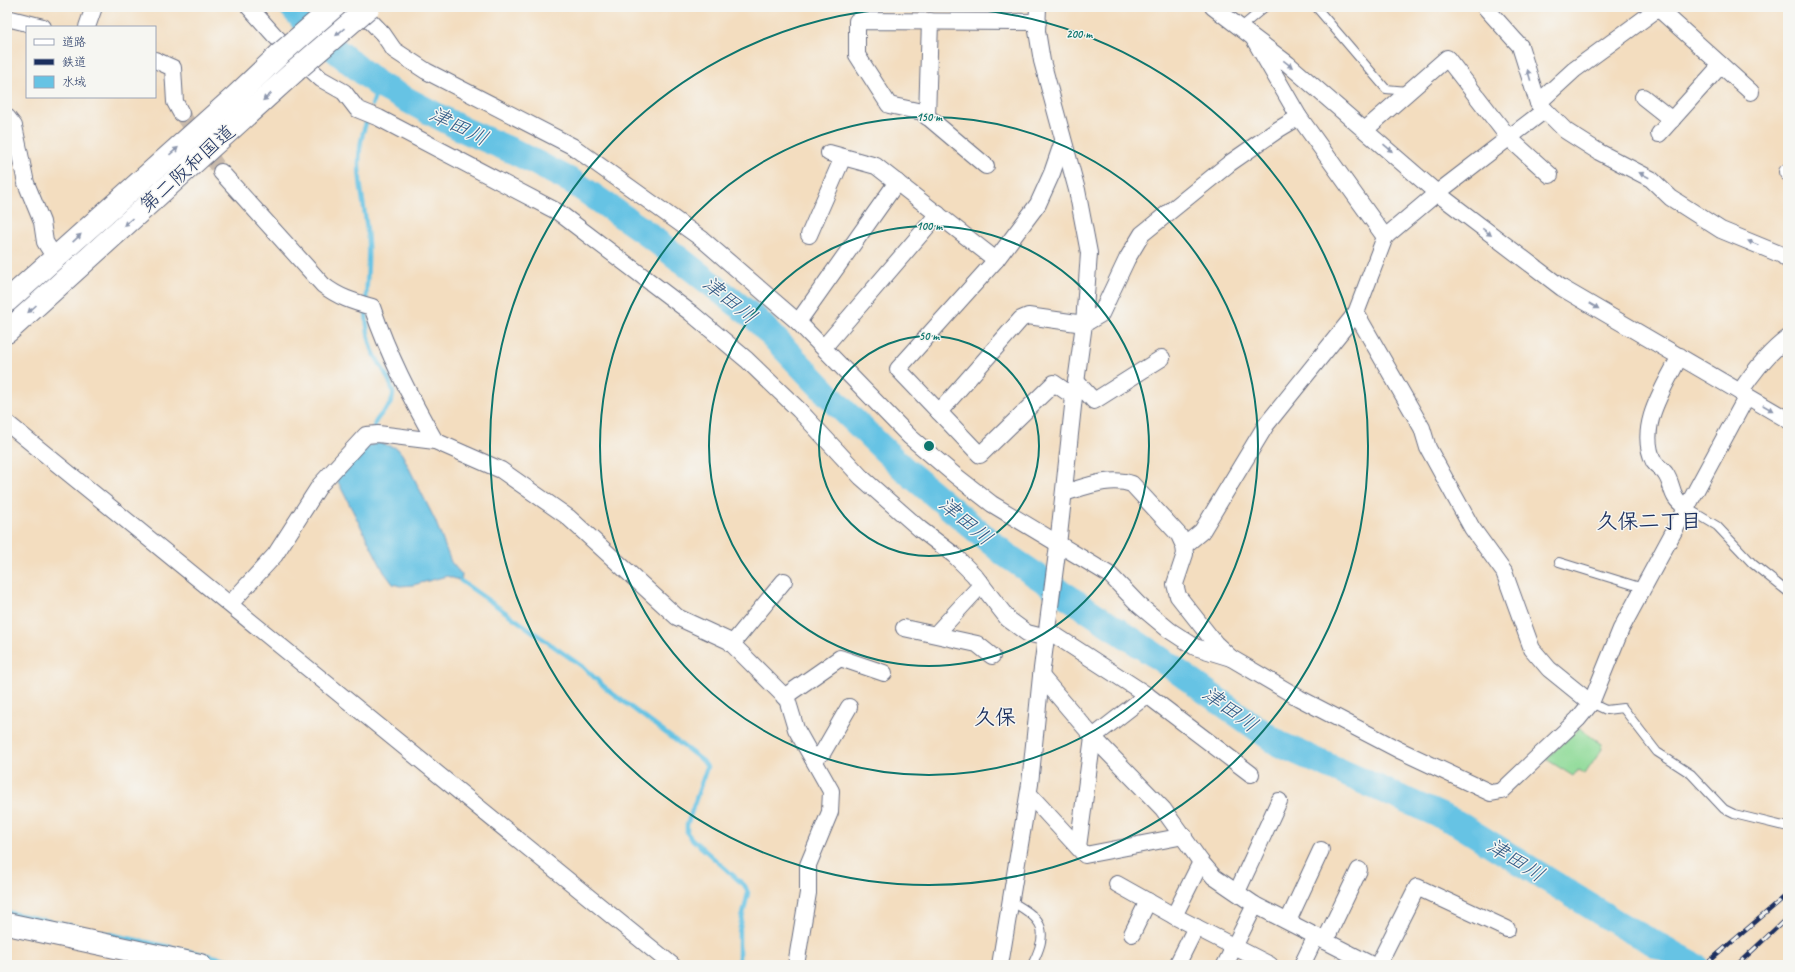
<svg xmlns="http://www.w3.org/2000/svg" width="1795" height="972" font-family="Caveat,'Klee One',sans-serif">
<rect width="100%" height="100%" fill="#f6f6f2"/>
<filter id="ink" filterUnits="userSpaceOnUse"><feTurbulence type="fractalNoise" baseFrequency=".025" numOctaves="2"/><feDisplacementMap in="SourceGraphic" scale="8" xChannelSelector="R" yChannelSelector="G"/><feConvolveMatrix kernelMatrix="1 2 1 2 8 2 1 2 1" color-interpolation-filters="sRGB"/></filter>
<filter id="wash" filterUnits="userSpaceOnUse"><feTurbulence type="fractalNoise" baseFrequency=".012" numOctaves="4" result="noise"/><feDisplacementMap in="SourceGraphic" scale="16" xChannelSelector="R" yChannelSelector="G"/><feGaussianBlur stdDeviation="0.9" result="paint"/><feColorMatrix in="noise" values="0 0 0 0 0 0 0 0 0 0 0 0 0 0 0 0 0 1.4 0 .05"/><feComposite in="paint" operator="in"/></filter>
<g filter="url(#wash)">
<rect width="100%" height="100%" fill="#f3ddbf"/>
<polygon fill="#8eda97" stroke="#54847a" points="1579,728 1601,744 1602,749 1585,774 1578,770 1573,776 1546,759"/>
<polygon fill="#66c3e4" stroke="#4079a1" points="379,443 397,448 402,454 435,520 451,562 462,575 461,581 447,576 413,585 400,586 393,584 384,572 337,480 339,474 364,447"/>
<g fill="none" stroke-linecap="round" stroke-linejoin="round">
<g stroke="#66c3e4" stroke-width="4.5">
<polyline points="372,105 379,85"/>
<path d="M366,123C350,167 366,199 368,243C370,279 360,313 372,349C377,363 391,377 393,393C394,406 380,412 375,423C373,429 374,438 374,444"/>
<polyline points="461,581 583,667 608,690 703,761 707,767 687,825 687,833 692,839 745,886 748,893 739,932 739,965"/>
<polyline points="7,912 253,965"/>
</g>
<polyline stroke="#66c3e4" stroke-width="26" points="292,7 313,32 379,85 464,130 515,152 573,182 645,232 756,319 843,410 904,469 1006,555 1159,658 1279,744 1457,823 1622,926 1695,965"/>
</g>
</g>
<g filter="url(#ink)">
<g fill="none" stroke-linecap="round" stroke-linejoin="round">
<polyline stroke="#c8baac" stroke-width="16" stroke-dasharray="16 8" stroke-linecap="butt" points="181,113 221,172"/>
<g stroke="#676c80" stroke-width="10">
<g id="lane">
<polyline points="1316,7 1386,89 1407,91"/>
<polyline points="1240,28 1265,7"/>
<polyline points="1687,508 1717,526 1753,564 1788,592"/>
<polyline points="1559,562 1643,588"/>
<polyline points="1591,703 1606,710 1623,708 1657,752 1691,774 1724,809 1734,814 1788,827"/>
<path d="M1012,902C1045,920 1049,931 1032,965"/>
</g>
</g>
<g stroke="#676c80" stroke-width="18">
<g id="street">
<polyline points="249,7 275,36 321,79 344,92 357,109 379,118 558,212 691,313 747,360 799,410 861,477 920,529 954,555 974,575 1008,619 1027,633 1047,638"/>
<polyline points="357,7 383,34 394,50 426,71 572,146 702,239 798,322 910,437 956,476 992,504 1110,575 1139,605 1169,630 1195,647 1231,658"/>
<polyline points="1213,7 1288,64 1437,193 1562,288 1788,420"/>
<polyline points="1485,7 1520,46 1538,103 1566,131 1599,152 1651,179 1671,198 1721,230 1782,255 1788,260"/>
<polyline points="1659,9 1751,92"/>
<polyline points="7,18 43,27"/>
<polyline points="87,27 94,7"/>
<polyline points="1254,39 1299,117 1385,237 1356,313 1422,428 1428,448 1472,528 1504,572 1532,649 1549,669 1591,703"/>
<polyline points="155,60 173,68 175,102 181,113"/>
<polyline points="1643,97 1672,120"/>
<polyline points="1538,103 1574,70 1660,7"/>
<polyline points="7,117 14,126 26,183 42,222 45,242 55,258"/>
<polyline points="927,117 930,21"/>
<polyline points="1366,129 1447,58 1509,138 1550,175"/>
<polyline points="1659,134 1721,65"/>
<polyline points="1063,141 1052,173 1038,204 996,260 898,369 980,455 1054,383 1074,397"/>
<polyline points="829,153 876,166 996,260"/>
<polyline points="986,166 922,112 889,105 857,55 857,21 1038,22"/>
<path d="M221,172L323,285C338,297 354,302 372,307C389,356 409,395 435,441"/>
<polyline points="1787,172 1788,173"/>
<polyline points="809,235 843,157"/>
<polyline points="1385,237 1437,193 1545,110"/>
<polyline points="798,322 897,182"/>
<polyline points="824,347 938,214"/>
<path d="M1680,356C1665,386 1636,427 1654,462C1657,466 1662,469 1665,473C1675,487 1668,496 1687,508"/>
<polyline points="1076,381 1094,401 1162,358"/>
<path d="M1740,392C1753,372 1769,352 1788,338"/>
<polyline points="939,412 1021,319 1028,316 1084,324 1101,314 1127,259 1142,234 1230,163 1279,129 1299,117"/>
<polyline points="7,423 672,965"/>
<path d="M1064,493C1085,487 1110,476 1132,484L1179,535L1184,546L1185,554L1175,584L1178,596L1215,643L1231,658L1299,698L1399,750L1491,793L1502,791L1578,719L1591,703L1621,629L1747,396"/>
<polyline points="1184,546 1202,531 1266,425 1356,313"/>
<polyline points="230,604 275,555 320,485 366,435 378,434 435,441 501,470 568,517 677,617 729,641 787,699 796,729 831,791 830,812 808,865 808,893 796,965"/>
<polyline points="904,628 977,644 992,656"/>
<polyline points="1047,630 1147,695 1251,774"/>
<polyline points="936,634 982,584"/>
<polyline points="732,644 784,581"/>
<polyline points="1041,676 1093,737 1163,809 1201,862 1214,877 1255,905 1372,965"/>
<polyline points="784,697 840,658 884,673"/>
<polyline points="813,759 823,752 849,707"/>
<polyline points="1029,794 1085,855 1184,836"/>
<polyline points="1078,847 1093,737 1147,695"/>
<polyline points="1117,884 1174,916 1201,862"/>
<polyline points="1237,892 1279,801"/>
<polyline points="1174,916 1270,965"/>
<polyline points="1288,921 1321,850"/>
<polyline points="1132,934 1148,901"/>
<polyline points="1325,941 1359,870"/>
<polyline points="1000,965 1030,784 1041,676 1058,545 1074,397 1084,324 1089,253 1077,190 1042,61 1037,31 1038,7"/>
<polyline points="1177,965 1196,927"/>
<polyline points="1225,965 1255,905"/>
<polyline points="1302,965 1316,936"/>
<polyline points="1378,965 1417,887 1507,929"/>
</g>
</g>
<g stroke="#676c80" stroke-width="24">
<polyline id="secondary" points="7,924 200,965"/>
</g>
<g stroke="#676c80" stroke-width="24">
<g id="highway">
<polyline points="7,301 237,95 280,54"/>
<polyline points="7,332 295,71"/>
</g>
</g>
<use href="#lane" stroke="#fff" stroke-width="8"/>
<use href="#street" stroke="#fff" stroke-width="16"/>
<use href="#secondary" stroke="#fff" stroke-width="22"/>
<use href="#highway" stroke="#fff" stroke-width="22"/>
<g stroke="#1b2f5e" stroke-width="4.5">
<g id="rail">
<polyline points="1705,965 1788,894"/>
<polyline points="1737,965 1788,917"/>
</g>
</g>
<use href="#rail" stroke="#f6f6f2" stroke-width="3" stroke-dasharray="9" stroke-linecap="butt"/>
<g stroke="#676c80" stroke-width="24" stroke-linecap="butt">
<g id="highway-bridge">
<polyline points="280,54 334,7"/>
<polyline points="295,71 369,7"/>
</g>
</g>
<use href="#highway-bridge" stroke="#fff" stroke-width="22"/>
</g>
<defs><path id="oneway-solid" d="M-6-.8H1V-3.2L6.5 0L1 3.2V.8H-6Z"/></defs>
<g fill="#8d97ae">
<use href="#oneway-solid" transform="translate(340 32) rotate(139)"/>
<use href="#oneway-solid" transform="translate(1288 64) rotate(38)"/>
<use href="#oneway-solid" transform="translate(1529 75) rotate(-106)"/>
<use href="#oneway-solid" transform="translate(267 97) rotate(138)"/>
<use href="#oneway-solid" transform="translate(1388 148) rotate(41)"/>
<use href="#oneway-solid" transform="translate(174 151) rotate(-41)"/>
<use href="#oneway-solid" transform="translate(1644 175) rotate(-153)"/>
<use href="#oneway-solid" transform="translate(128 222) rotate(139)"/>
<use href="#oneway-solid" transform="translate(1487 232) rotate(38)"/>
<use href="#oneway-solid" transform="translate(77 238) rotate(-43)"/>
<use href="#oneway-solid" transform="translate(1753 243) rotate(-158)"/>
<use href="#oneway-solid" transform="translate(1594 306) rotate(30)"/>
<use href="#oneway-solid" transform="translate(32 309) rotate(138)"/>
<use href="#oneway-solid" transform="translate(1768 408) rotate(30)"/>
</g>
</g>
<g fill="none" stroke="#0f766e" stroke-width="2">
<circle cx="929" cy="446" r="110"/>
<circle cx="929" cy="446" r="220"/>
<circle cx="929" cy="446" r="329"/>
<path d="M933 7A439 439 0 1 1 925 7"/>
</g>
<g text-anchor="middle" stroke-width="3" stroke-linejoin="round" paint-order="stroke">
<g font-size="20" fill="#1b2f5e" stroke="#f6f6f2">
<text transform="translate(187 168) rotate(-42)" y="7">第二阪和国道</text>
</g>
<g font-size="21" font-style="italic" fill="#325b86" stroke="#f6f6f2">
<text transform="translate(459 126) rotate(26)" y="7">津田川</text>
<text transform="translate(730 300) rotate(39)" y="7">津田川</text>
<text transform="translate(966 521) rotate(40)" y="7">津田川</text>
<text transform="translate(1230 709) rotate(36)" y="7">津田川</text>
<text transform="translate(1516 860) rotate(32)" y="7">津田川</text>
</g>
<g font-size="21" font-weight="bold" fill="#1b2f5e" stroke="#f6f6f2">
<text x="1649" y="528">久保二丁目</text>
<text x="995" y="724">久保</text>
</g>
</g>
<circle cx="929" cy="446" r="6" fill="#0f766e" stroke="#f6f6f2" stroke-width="2"/>
<g font-size="12" text-anchor="middle" font-weight="bold" fill="#0f766e" stroke="#f6f6f2" stroke-width="3" stroke-linejoin="round" paint-order="stroke">
<text x="1079" y="38">200 m</text>
<text x="929" y="121">150 m</text>
<text x="929" y="230">100 m</text>
<text x="929" y="340">50 m</text>
</g>
<rect width="1795" height="972" fill="none" stroke="#f6f6f2" stroke-width="24"/>
<rect x="26" y="26" width="130" height="72" fill="#f6f6f2" stroke="#9ea6b7"/>
<rect x="34" y="39" width="20" height="6" fill="#ffffff" stroke="#9ea6b7"/>
<text x="62" y="46" font-size="12" fill="#1b2f5e">道路</text>
<rect x="34" y="59" width="20" height="6" fill="#1b2f5e" stroke="#9ea6b7"/>
<text x="62" y="66" font-size="12" fill="#1b2f5e">鉄道</text>
<rect x="34" y="76" width="20" height="12" fill="#66c3e4" stroke="#9ea6b7"/>
<text x="62" y="86" font-size="12" fill="#1b2f5e">水域</text>
</svg>
